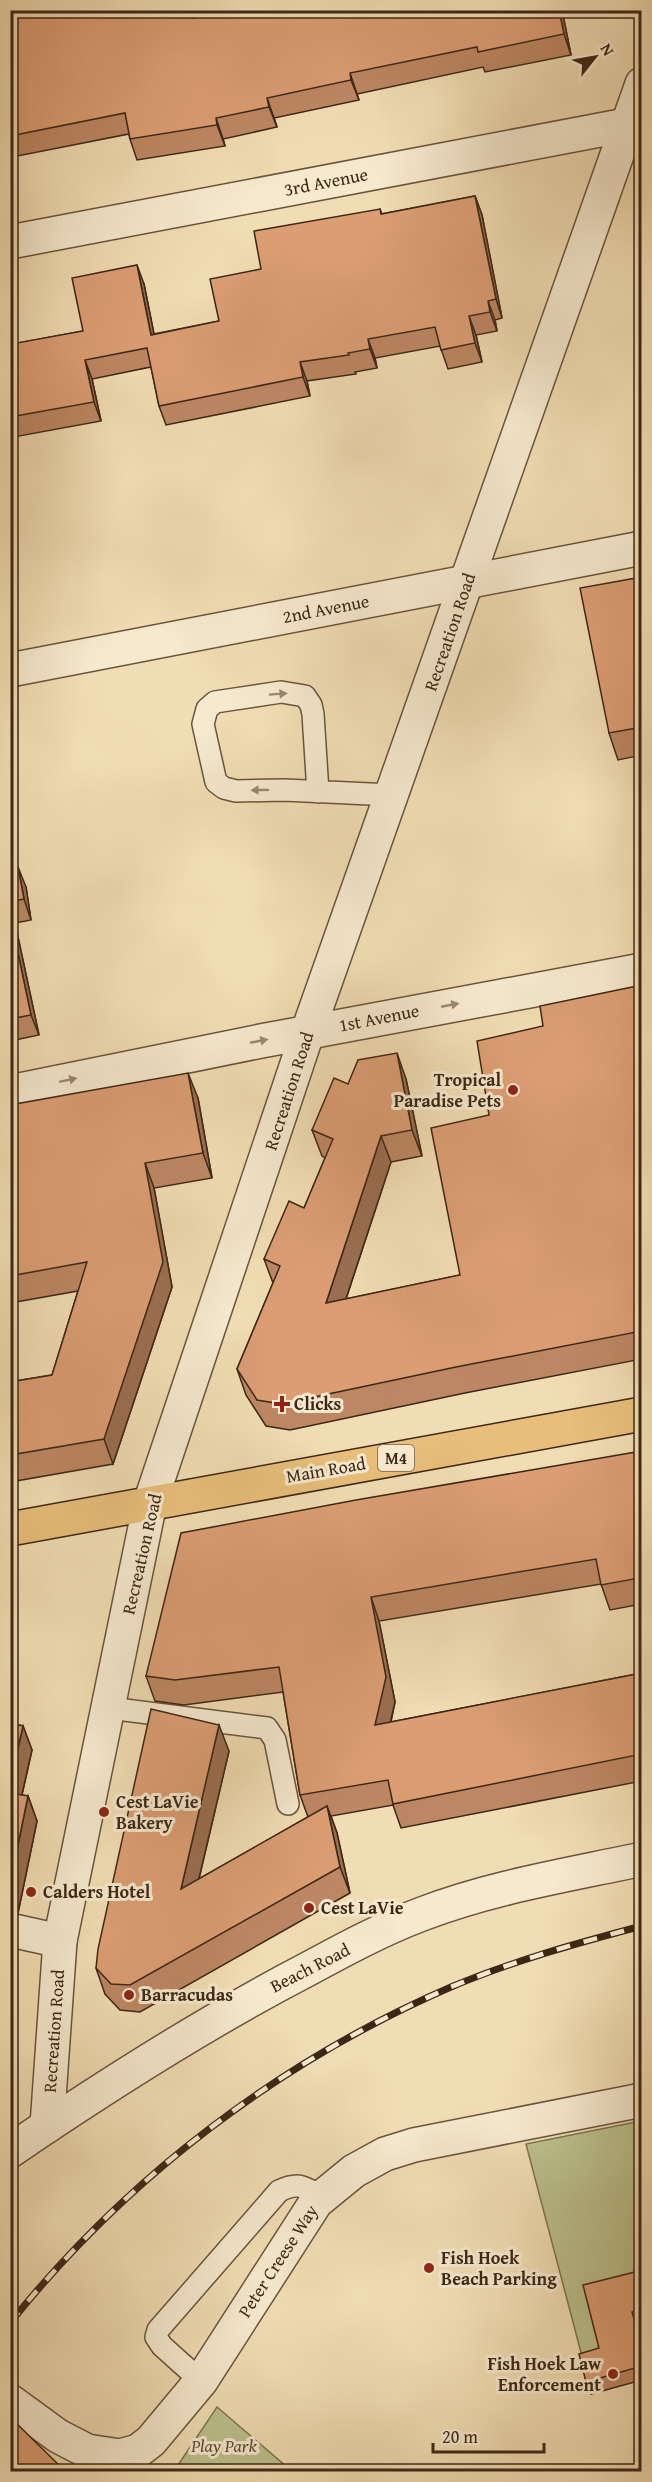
<svg xmlns="http://www.w3.org/2000/svg" width="652" height="2482" font-family="'Gentium Book Plus',serif">
<rect width="100%" height="100%" fill="#f1ddb3"/>
<filter id="stains"><feTurbulence type="fractalNoise" baseFrequency=".00333" numOctaves="4"/><feColorMatrix values="0 0 0 0 .2 0 0 0 0 .09 0 0 0 0 .02 0 0 0 .5 -.17"/></filter>
<radialGradient id="worn" r=".72"><stop offset=".6" stop-color="#630" stop-opacity="0"/><stop offset="1" stop-color="#630" stop-opacity=".3"/></radialGradient>
<g fill="#bbc08c" stroke="#7c7451" stroke-width="1.5">
<polygon points="641,2121 641,2345 583,2360 526,2144"/>
<polygon points="217,2407 287,2467 288,2471 174,2471"/>
</g>
<g fill="none" stroke-linecap="round" stroke-linejoin="round">
<g stroke="#69543d" stroke-width="24">
<g id="lane">
<polyline points="318,792 313,714 311,705 305,696 281,692 215,702 207,709 203,724 216,782 224,788 236,791 284,790 392,795"/>
<polyline points="109,1708 267,1728 275,1740 288,1804"/>
<path d="M201,2381L162,2346L156,2337L158,2330L279,2191C299,2181 304,2187 322,2197"/>
</g>
</g>
<g stroke="#69543d" stroke-width="36">
<g id="street">
<polyline points="10,242 642,122"/>
<polyline points="10,670 642,548"/>
<polyline points="10,1092 261,1041 642,970"/>
<polyline points="10,1930 60,1941"/>
<polyline points="47,2126 60,1941 150,1503 308,1031 642,84"/>
<path d="M10,2151C107,2085 204,2023 308,1969C345,1949 382,1929 422,1914C492,1887 568,1875 642,1859"/>
<polyline points="10,2401 58,2436 87,2451 120,2456 138,2451 151,2441 201,2381 316,2202 354,2171 385,2154 414,2145 642,2100"/>
</g>
</g>
<g stroke="#3c2716" stroke-width="36">
<polyline id="primary" points="10,1529 642,1414"/>
</g>
<use href="#lane" stroke="#f6e9ce" stroke-width="21"/>
<use href="#street" stroke="#f6e9ce" stroke-width="33"/>
<use href="#primary" stroke="#e8be7a" stroke-width="33"/>
<g stroke="#3c2716" stroke-width="7">
<path id="rail" d="M10,2323C127,2177 280,2061 451,1987C513,1961 577,1943 642,1926"/>
</g>
<use href="#rail" stroke="#f6e9ce" stroke-width="4.5" stroke-dasharray="14" stroke-linecap="butt"/>
</g>
<g fill="#bd8763" stroke="#3c2716" stroke-width="1.5">
<polygon points="10,10 196,17 562,10 571,55 485,72 483,67 357,94 359,100 274,118 277,127 223,139 225,146 137,160 130,139 129,134 12,157 15,176 10,177"/>
<polygon points="475,196 482,215 502,318 495,320 497,331 476,335 482,362 448,369 440,346 375,358 377,368 355,372 356,374 307,381 310,396 166,425 159,406 151,367 92,379 101,421 14,437 11,428 10,429 10,338 13,344 83,331 144,284 154,334 219,321 261,269 380,209 382,214"/>
<polygon points="642,577 642,755 618,760 609,733"/>
<polygon points="10,868 26,887 31,920 15,923 39,1035 10,1041"/>
<polygon points="642,985 642,1359 465,1393 290,1430 266,1426 246,1395 237,1369 273,1283 264,1259 304,1208 325,1158 322,1156 312,1130 348,1084 406,1079 422,1156 391,1162 346,1299 460,1275 489,1115 543,1026"/>
<polygon points="198,1098 212,1178 154,1188 172,1287 113,1464 10,1482 10,1382 52,1375 78,1291 10,1303 10,1105"/>
<polygon points="642,1451 642,1604 610,1610 601,1584 379,1621 395,1702 391,1722 642,1673 642,1781 401,1828 393,1805 331,1816 337,1833 350,1893 140,2012 120,2010 105,1994 96,1968 229,1751 199,1879 308,1817 300,1795 283,1692 184,1705 155,1701 146,1676"/>
<polygon points="10,1723 23,1726 32,1750 22,1795 28,1796 37,1821 18,1913 10,1911"/>
<polygon points="640,2285 642,2291 642,2323 637,2324 642,2341 642,2380 591,2394 586,2382 599,2348"/>
</g>
<g fill="#9a6e50" stroke="#3c2716" stroke-width="1.5">
<polygon points="191,10 195,10 200,38 193,18"/>
<polygon points="559,10 562,10 571,55 564,34"/>
<polygon points="350,73 359,100 351,80"/>
<polygon points="267,98 274,118 277,127 269,107"/>
<polygon points="216,118 223,139 225,146 217,125"/>
<polygon points="10,154 12,157 15,176 10,164"/>
<polygon points="475,196 482,215 502,318 496,299"/>
<polygon points="137,265 144,284 158,354 151,335"/>
<polygon points="488,301 495,320 497,331 490,312"/>
<polygon points="469,316 476,335 482,362 475,343"/>
<polygon points="368,339 375,358 377,368 370,349"/>
<polygon points="85,360 92,379 101,421 94,402"/>
<polygon points="300,362 307,381 310,396 303,377"/>
<polygon points="18,867 26,887 31,920 24,899"/>
<polygon points="10,909 15,923 39,1035 31,1015 10,915"/>
<polygon points="397,1053 406,1079 422,1156 412,1130"/>
<polygon points="188,1073 198,1098 212,1178 203,1153"/>
<polygon points="381,1136 391,1162 336,1329 326,1303"/>
<polygon points="145,1163 154,1188 172,1287 113,1464 104,1439"/>
<polygon points="371,1597 379,1621 395,1702 384,1750 375,1725"/>
<polygon points="219,1725 229,1751 190,1916 181,1889"/>
<polygon points="23,1726 32,1750 17,1816 10,1798 10,1783"/>
<polygon points="28,1796 37,1821 18,1913 10,1891 10,1884"/>
<polygon points="327,1806 337,1833 350,1893 340,1867"/>
</g>
<g fill="#dc9d73" stroke="#3c2716" stroke-width="1.5">
<polygon points="10,10 191,10 193,18 228,10 559,10 564,34 478,52 477,47 350,73 351,80 267,98 269,107 216,118 217,125 130,139 125,113 10,136"/>
<polygon points="475,196 496,299 488,301 490,312 469,316 475,343 441,350 435,327 368,339 370,349 348,353 349,355 300,362 303,377 159,406 147,348 85,360 94,402 10,417 10,338 12,344 83,331 72,278 137,265 151,335 219,321 210,279 261,269 254,231 380,209 381,214"/>
<polygon points="642,577 642,727 609,733 580,588"/>
<polygon points="18,867 24,899 10,902 10,868"/>
<polygon points="10,915 31,1015 10,1019"/>
<polygon points="642,985 642,1331 456,1367 281,1404 257,1400 237,1369 280,1266 264,1259 289,1201 304,1208 333,1139 312,1130 334,1078 348,1084 358,1060 397,1053 412,1130 381,1136 326,1303 460,1275 431,1128 489,1115 477,1041 543,1026 540,1006"/>
<polygon points="188,1073 203,1153 145,1163 163,1262 104,1439 10,1455 10,1382 52,1375 87,1262 10,1276 10,1105"/>
<polygon points="642,1451 642,1593 639,1578 601,1585 596,1559 371,1597 386,1677 375,1725 642,1673 642,1754 393,1804 388,1780 300,1795 279,1667 175,1680 146,1676 181,1533 356,1500"/>
<polygon points="151,1709 219,1725 181,1889 327,1806 340,1867 130,1985 111,1984 96,1968 98,1949"/>
<polygon points="10,1723 23,1726 10,1783"/>
<polygon points="10,1793 28,1796 10,1884"/>
<polygon points="635,2272 642,2296 642,2309 632,2312 642,2345 642,2366 586,2382 579,2354 599,2348 583,2285"/>
<polygon points="10,2417 66,2472 10,2472"/>
</g>
<defs><path id="oneway-solid" d="M-6-.8H1V-3.2L6.5 0L1 3.2V.8H-6Z" transform="scale(1.5)"/></defs>
<g fill="#998872">
<use href="#oneway-solid" transform="translate(278 694) rotate(-4)"/>
<use href="#oneway-solid" transform="translate(260 790) rotate(179)"/>
<use href="#oneway-solid" transform="translate(450 1005) rotate(-11)"/>
<use href="#oneway-solid" transform="translate(259 1041) rotate(-11)"/>
<use href="#oneway-solid" transform="translate(68 1080) rotate(-12)"/>
</g>
<g fill="#8f2418" stroke="#f6e9ce" stroke-width="2">
<circle cx="513" cy="1090" r="6"/>
<path d="M279 1395h6v6h6v6h-6v6h-6v-6h-6v-6h6z"/>
<circle cx="104" cy="1812" r="6"/>
<circle cx="31" cy="1892" r="6"/>
<circle cx="309" cy="1908" r="6"/>
<circle cx="129" cy="1995" r="6"/>
<circle cx="429" cy="2268" r="6"/>
<circle cx="613" cy="2374" r="6"/>
</g>
<g text-anchor="middle" stroke-width="6" stroke-linejoin="round" paint-order="stroke">
<rect fill="#f6e9ce" stroke="#74614d" stroke-width="1.5" x="378" y="1445" width="36" height="26" rx="4.5"/>
<g font-size="16" font-weight="bold" fill="#3c2716">
<text x="396" y="1464">M4</text>
</g>
<g font-size="18" fill="#3c2716" stroke="#f6e9ce">
<text transform="translate(326 182) rotate(-11)" y="6">3rd Avenue</text>
<text transform="translate(326 609) rotate(-11)" y="6">2nd Avenue</text>
<text transform="translate(450 632) rotate(-71)" y="6">Recreation Road</text>
<text transform="translate(379 1018) rotate(-11)" y="6">1st Avenue</text>
<text transform="translate(289 1091) rotate(-72)" y="6">Recreation Road</text>
<text transform="translate(326 1470) rotate(-10)" y="6">Main Road</text>
<text transform="translate(142 1554) rotate(-77)" y="6">Recreation Road</text>
<text transform="translate(310 1968) rotate(-27)" y="6">Beach Road</text>
<text transform="translate(54 2031) rotate(-86)" y="6">Recreation Road</text>
<text transform="translate(278 2261) rotate(-57)" y="6">Peter Creese Way</text>
</g>
<g font-size="18" font-weight="bold" fill="#3c2716" stroke="#f6e9ce" text-anchor="start">
<text x="501" y="1086" text-anchor="end">Tropical<tspan x="501" dy="21">Paradise Pets</tspan></text>
<text x="294" y="1410">Clicks</text>
<text x="116" y="1808">Cest LaVie<tspan x="116" dy="21">Bakery</tspan></text>
<text x="43" y="1898">Calders Hotel</text>
<text x="321" y="1914">Cest LaVie</text>
<text x="141" y="2001">Barracudas</text>
<text x="441" y="2264">Fish Hoek<tspan x="441" dy="21">Beach Parking</tspan></text>
<text x="601" y="2370" text-anchor="end">Fish Hoek Law<tspan x="601" dy="21">Enforcement</tspan></text>
</g>
<g font-size="18" font-style="italic" fill="#5c4d34" stroke="#f6e9ce">
<text x="224" y="2452">Play Park</text>
</g>
</g>
<rect width="652" height="2482" fill="none" stroke="#f1ddb3" stroke-width="36"/>
<rect x="12" y="12" width="628" height="2458" fill="none" stroke="#3c2716" stroke-width="3"/>
<rect x="18" y="18" width="616" height="2446" fill="none" stroke="#3c2716" stroke-width="1.5"/>
<g transform="translate(595 57) rotate(59)" stroke="#f6e9ce" stroke-width="4.5" paint-order="stroke">
<path d="M0-4.5L10 22L0 15L-10 22Z" fill="#3c2716"/>
<text y="-9" font-size="16" font-weight="bold" text-anchor="middle" fill="#3c2716">N</text>
</g>
<path d="M433 2443v9h111v-9" fill="none" stroke="#3c2716" stroke-width="3"/>
<text x="442" y="2443" font-size="18" fill="#3c2716" stroke="#f6e9ce" stroke-width="4.5" paint-order="stroke">20 m</text>
<rect width="100%" height="100%" filter="url(#stains)"/>
<rect width="100%" height="100%" fill="url(#worn)"/>
</svg>
